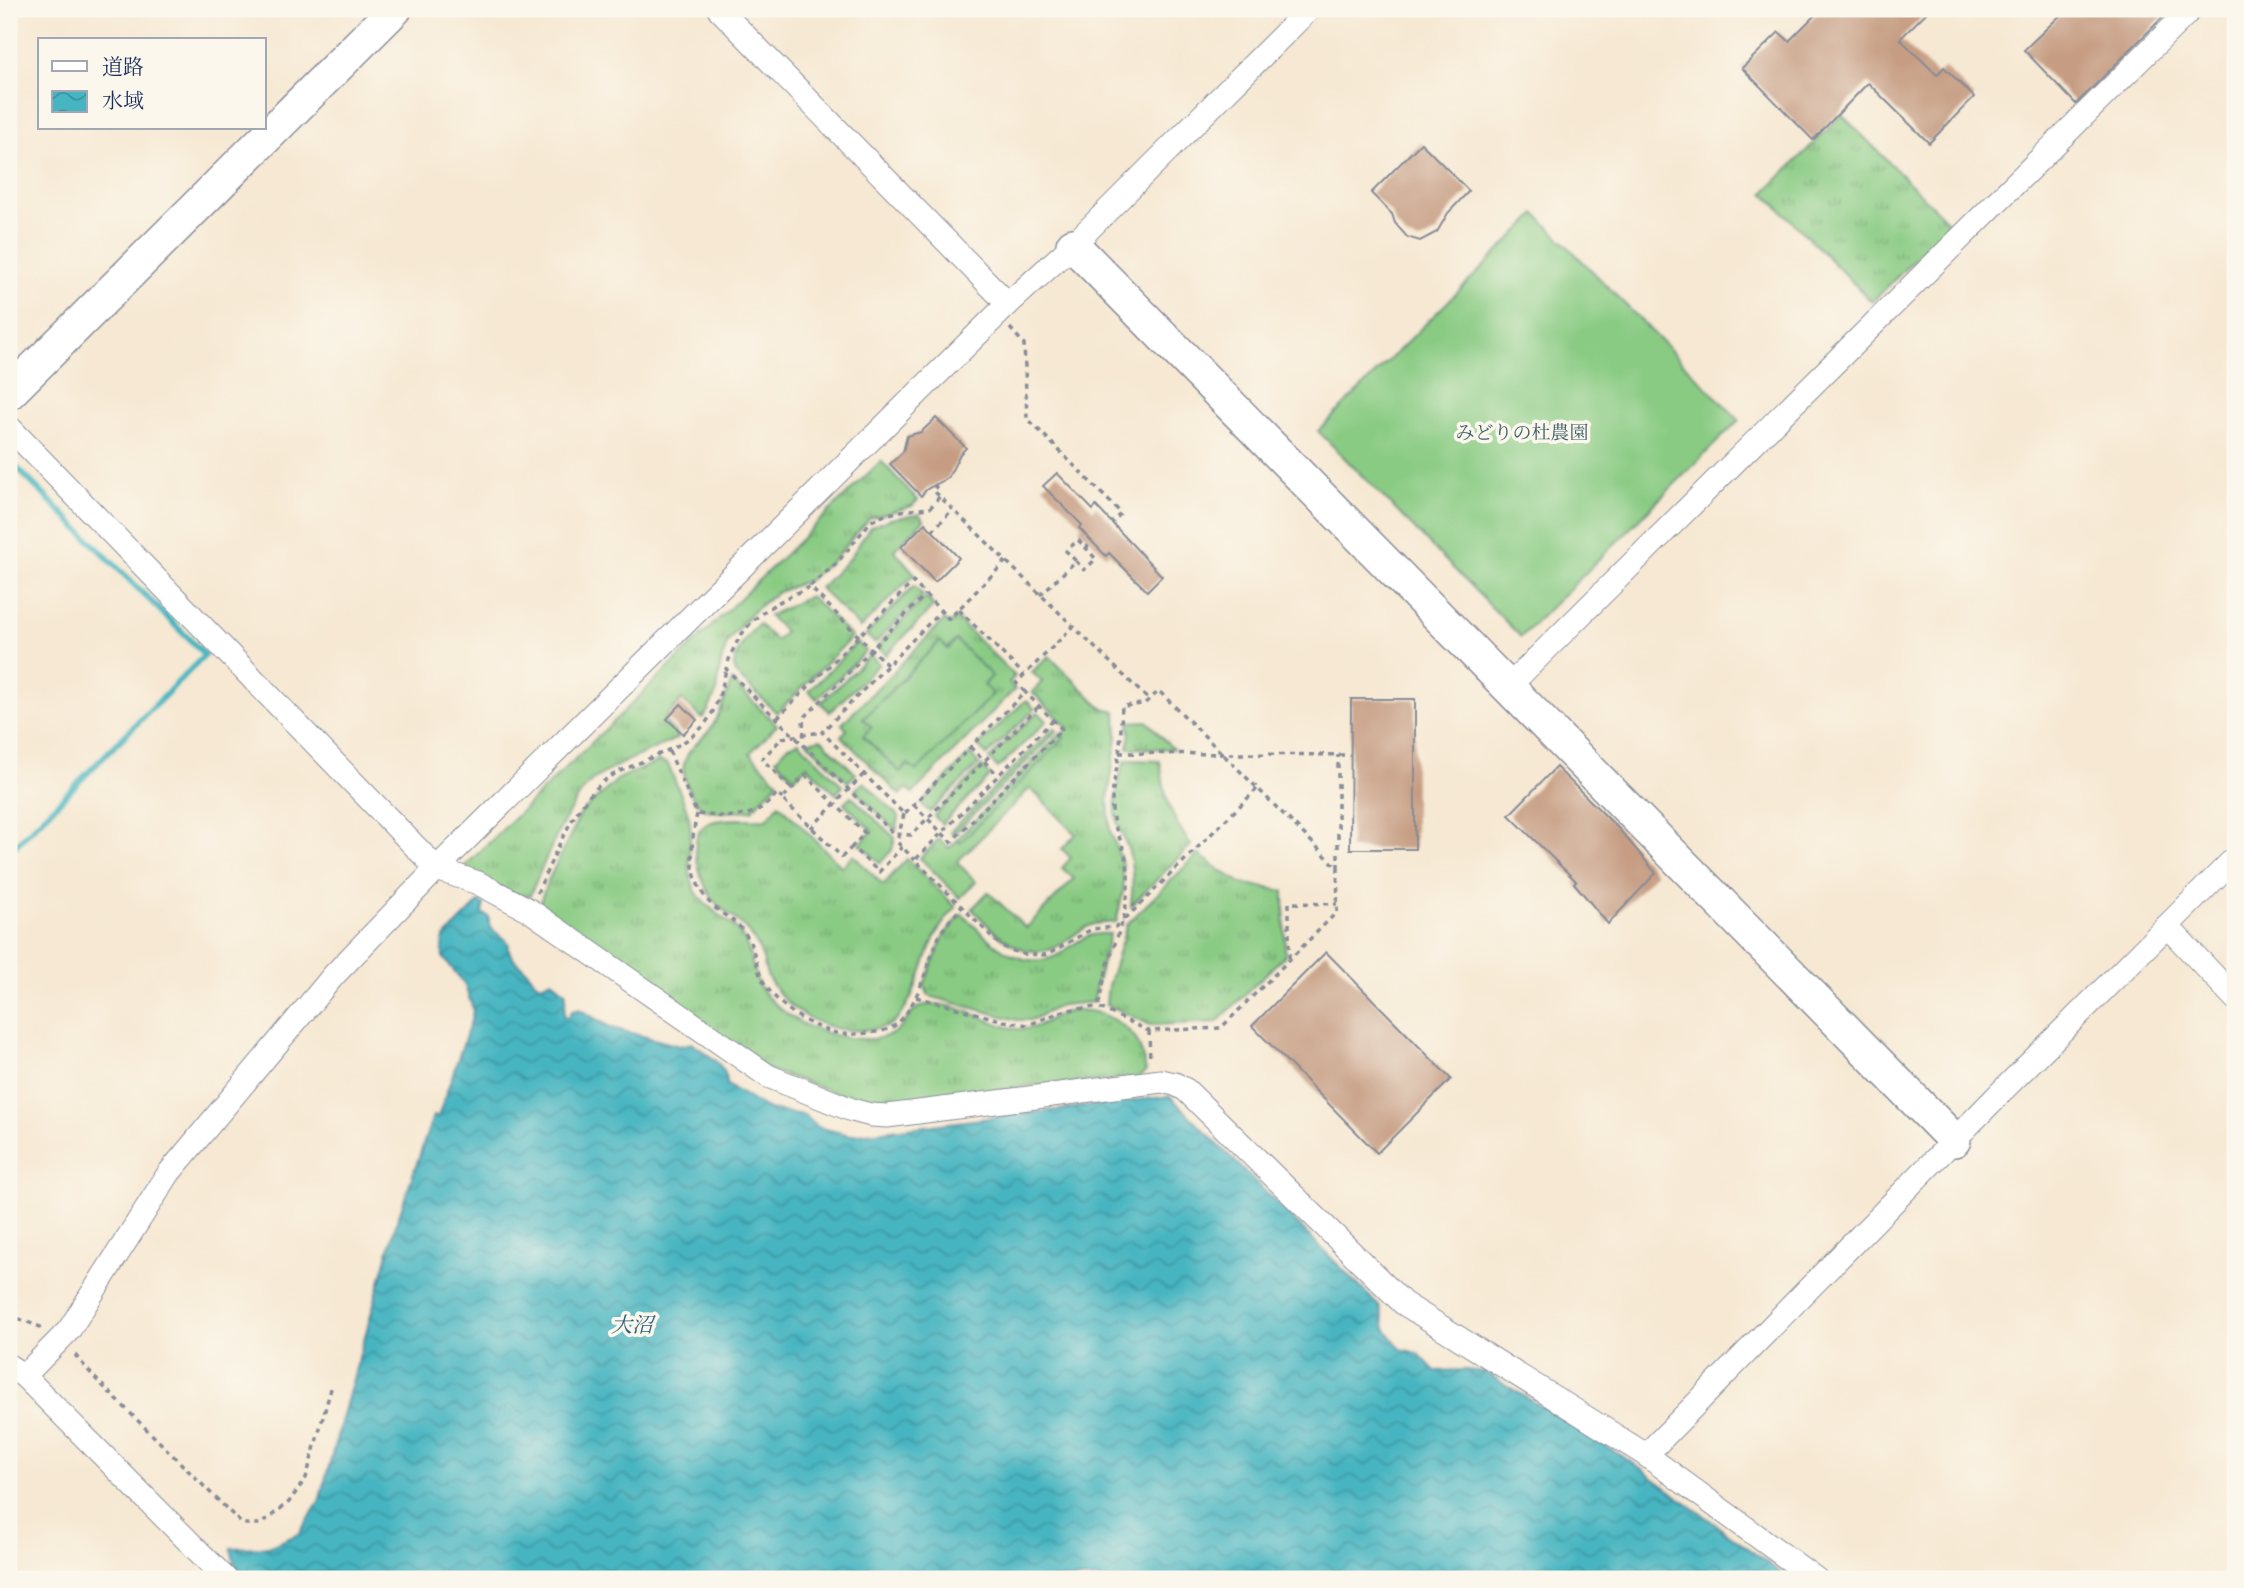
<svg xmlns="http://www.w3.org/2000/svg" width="2244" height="1588" font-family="'IM FELL English','Noto Serif JP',serif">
<defs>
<pattern id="grass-tufts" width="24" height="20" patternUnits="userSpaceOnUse" patternTransform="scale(1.75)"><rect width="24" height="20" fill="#89cb83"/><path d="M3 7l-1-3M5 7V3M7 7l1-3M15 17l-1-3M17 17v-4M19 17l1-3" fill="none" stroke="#6fa56e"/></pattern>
<pattern id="water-waves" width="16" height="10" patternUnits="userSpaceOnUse" patternTransform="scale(1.75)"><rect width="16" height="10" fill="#47b5c1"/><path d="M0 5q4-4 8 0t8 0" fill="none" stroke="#3a94a0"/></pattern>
</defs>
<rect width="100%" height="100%" fill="#fbf7ec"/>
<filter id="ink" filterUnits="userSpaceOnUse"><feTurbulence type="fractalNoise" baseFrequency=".0143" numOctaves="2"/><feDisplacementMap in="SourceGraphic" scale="14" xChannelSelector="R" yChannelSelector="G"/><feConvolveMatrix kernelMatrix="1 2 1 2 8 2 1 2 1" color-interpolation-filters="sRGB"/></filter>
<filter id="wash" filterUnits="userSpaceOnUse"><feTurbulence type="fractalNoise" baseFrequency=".00686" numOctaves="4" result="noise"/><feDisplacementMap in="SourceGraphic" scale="28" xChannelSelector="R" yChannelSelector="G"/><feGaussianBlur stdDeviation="1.57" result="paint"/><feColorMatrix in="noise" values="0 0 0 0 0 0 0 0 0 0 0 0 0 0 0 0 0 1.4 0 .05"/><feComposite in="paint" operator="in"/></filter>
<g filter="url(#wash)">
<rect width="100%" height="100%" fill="#f6e8d2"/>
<g fill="url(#grass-tufts)" stroke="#527d70" stroke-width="2" fill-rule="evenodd">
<polygon points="1842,115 1950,224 1872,302 1764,193"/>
<path d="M881,461L918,500L912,506L870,518L833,560L809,580L776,593L751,613L728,641L721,662L717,691L708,711L702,718L682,700L663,720L679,737C652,751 621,761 596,778C570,796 544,864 530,895L520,896L460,871Z"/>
<polygon points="919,514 924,520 894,550 915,574 860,628 820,588 850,558 870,527 890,519"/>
<path d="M810,596L852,637L777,713L735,673C730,657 748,634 759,624L776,641L785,632L769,616Z"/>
<path d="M956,618L1015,676L1009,683L1015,689L913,793L907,788L900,795L841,736L847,730L842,724L944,620L949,624ZM956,641L984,685L992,693L900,772L863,736L872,727L863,718Z"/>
<path d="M1049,656L1102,708L1116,711L1117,736L1108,798L1110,830L1123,866V893L1116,922C1109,923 1101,923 1094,924C1080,928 1069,940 1056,947C1021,963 993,931 972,909L988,892L1026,928L1074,879L1062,868L1071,858L1062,849L1076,834L1030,788L957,862L976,882L960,898L920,858L939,839L949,848L958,840L960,842L1064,737L1061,735L1068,728L1032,692L1042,682L1032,672Z"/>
<path d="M732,681L777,725L750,753L778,782L752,810C718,812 699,821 686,782C683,772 682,765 687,756C693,745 701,740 709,731C720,717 725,697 732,681Z"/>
<polygon points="1147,721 1173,749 1128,748 1130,734 1129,722"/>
<path d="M1125,760L1160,761C1165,798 1169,815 1191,845L1131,906C1133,889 1134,873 1130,856C1128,844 1122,836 1118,825C1112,804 1118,780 1125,760Z"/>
<path d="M659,761L668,764C674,782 688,805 690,824C692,843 686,863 692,882C699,907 722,913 738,931C753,948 750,972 762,990C769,1001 786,1014 798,1021C820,1035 877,1049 899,1029C908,1021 911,1008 925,1005C955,999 989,1025 1017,1029C1037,1031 1050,1017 1067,1012C1090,1006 1113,1016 1130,1032C1140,1041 1143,1059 1146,1071L1138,1078L1026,1086L935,1102L883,1108L771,1071L541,910L540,902L547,883L581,813L618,779Z"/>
<path d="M779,804L842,867L853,855L883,885L907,859L956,907C949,915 941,924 937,933C924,956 913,1013 888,1026C884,1028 877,1028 872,1029C832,1036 790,1015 769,979C765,973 765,966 763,959C760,950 754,939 748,931C738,919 726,914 716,903C702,887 682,836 709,823C721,817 752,820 767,819Z"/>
<polygon points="1198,854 1221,871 1241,883 1284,891 1285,955 1217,1022 1151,1025 1106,1004 1108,986 1127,924"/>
<path d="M962,914C987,939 1023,977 1061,953C1080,941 1085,932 1110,934L1096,985L1094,1002L1061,1005L1031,1020H1017L929,996L924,985L944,935Z"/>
</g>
<g fill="#89cb83" stroke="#527d70" stroke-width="2">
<polygon points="1536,214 1739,420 1521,637 1318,431"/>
<polygon points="914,586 923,595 875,643 866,635"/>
<polygon points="926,597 934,606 886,655 878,646"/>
<polygon points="956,640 992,676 984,685 993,694 916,771 908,764 900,772 863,736 872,727 863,719 940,641 948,649"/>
<polygon points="857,642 866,651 817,699 809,691"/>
<polygon points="870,655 879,664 830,712 821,703"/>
<polygon points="1026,700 1035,709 987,755 978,746"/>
<polygon points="1038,712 1047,721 998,768 989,759"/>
<polygon points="1054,728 1057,731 953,835 950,832"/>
<polygon points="1060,734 1064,738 960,843 957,839"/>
<polygon points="821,739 856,774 848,782 807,742"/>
<polygon points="799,742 843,786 836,794 807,766 794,778 776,759 788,746"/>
<polygon points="970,754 979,764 930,812 921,804"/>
<polygon points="982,766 990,776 942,824 934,816"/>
<polygon points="864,782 899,817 896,831 855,790"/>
<polygon points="851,796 895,838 892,850 880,863 860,844 872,831 844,803"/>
</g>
<path fill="url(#water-waves)" stroke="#317290" stroke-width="2" d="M479,902L484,904L482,913L489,917C487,933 501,932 509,944C505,960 529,966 534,981L541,985L552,980L566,993L564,1016L568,1017L572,1011L579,1009L612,1028L680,1046L692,1043C707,1055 728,1065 727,1085L769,1110L804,1115L817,1127L850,1135L1170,1096L1380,1307L1385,1328L1401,1349L1418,1353L1435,1371L1465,1370L1485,1372L1630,1461L1789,1579H362L328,1573L249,1574L235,1566L231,1548L268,1547L299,1534L319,1502L396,1224L433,1116L438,1117L472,1018L473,1009L464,983L443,957L442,946L444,938Z"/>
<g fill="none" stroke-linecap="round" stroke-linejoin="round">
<polyline stroke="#47b5c1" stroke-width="6" points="9,460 205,655 9,852"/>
</g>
<g id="blocks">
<g fill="#c69d83">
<polygon points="1821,9 1930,9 1900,39 1937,75 1944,67 1974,97 1929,143 1868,83 1813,140 1742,68 1779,32 1789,41"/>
<polygon points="2067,9 2171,9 2076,104 2024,50"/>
<polygon points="1421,143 1469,191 1448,213 1437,232 1420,241 1407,237 1395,223 1392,214 1371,193"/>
<polygon points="936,418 966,448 960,454 948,478 927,489 921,496 890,464 903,452 907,436 921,432"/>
<polygon points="1057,473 1093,510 1096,506 1162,576 1147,591 1109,553 1106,556 1079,528 1082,525 1043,486"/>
<polygon points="925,523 959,558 935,582 901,547"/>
<polygon points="1351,699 1415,699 1415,849 1350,849"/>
<polygon points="681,704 697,720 683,734 667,719"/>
<polygon points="1556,767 1619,829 1656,873 1608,924 1574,883 1576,881 1509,815"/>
<polygon points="1326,952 1451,1079 1377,1153 1252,1026"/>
</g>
</g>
</g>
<g filter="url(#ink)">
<use href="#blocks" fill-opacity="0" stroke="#888c98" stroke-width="2"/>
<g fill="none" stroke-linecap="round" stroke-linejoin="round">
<g stroke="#888c98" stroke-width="25">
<g id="street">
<polyline points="719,9 1008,304"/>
<polyline points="9,427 437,869 478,883 529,910 768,1076 852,1110 871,1115 887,1116 1161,1081 1175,1084 1186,1090 1403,1303 1646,1455 1816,1579"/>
<polyline points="1509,686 2191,9"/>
<polyline points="2167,926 2235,998"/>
<polyline points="9,1366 24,1376 226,1579"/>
<polyline points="24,1376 69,1330 169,1173 334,975 442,863 1008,304 1073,245 1309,9"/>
<polyline points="1646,1455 2005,1088 2235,858"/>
</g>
</g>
<g stroke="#888c98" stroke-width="36">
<g id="secondary">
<polyline points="1073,245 1954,1140"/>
<polyline points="9,393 395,9"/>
</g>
</g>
<g stroke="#888c98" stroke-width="3.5" stroke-dasharray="5 5" stroke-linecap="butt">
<polyline points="1010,328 1024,344 1027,418 1121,513 1112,523"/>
<polyline points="934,485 936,487 933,490 1150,701"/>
<polyline points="932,531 953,509"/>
<polyline points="1006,561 949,619 941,611 822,732 904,814 1025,692 1016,683 1073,627"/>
<polyline points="1076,561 1084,570 1096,559 1086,548"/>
<polyline points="810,586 837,563 871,521 885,515 901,511 930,508 940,496"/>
<polyline points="1040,595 1076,561 1066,551 1078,540 1086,548 1092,542"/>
<polyline points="959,610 1024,675"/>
<path d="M887,665L810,587C767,606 740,621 726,669L894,834L911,835L1039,706"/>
<polyline points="777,718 913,582 941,611"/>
<polyline points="1053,720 915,860 1000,945 1020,954 1046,955 1092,929 1115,927 1123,921"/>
<polyline points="804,736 803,719 925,595"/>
<polyline points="970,747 998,775"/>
<path d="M669,751L697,814C729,817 755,822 777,793L782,799"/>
<polyline points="1119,753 1351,755"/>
<polyline points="791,788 762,759 782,738 822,732"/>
<path d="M1257,789L1123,921C1128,898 1131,874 1124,851C1120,836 1112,825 1112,809C1111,791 1116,774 1119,755C1121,739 1121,723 1122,706L1144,704L1159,691L1338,868V755"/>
<polyline points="914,805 951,842 1062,729 1025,692"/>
<path d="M697,814C690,846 687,880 712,905C722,915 736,920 744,932C754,945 755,962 761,977C773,1003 808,1027 836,1033C847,1035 857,1034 868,1033C876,1032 887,1031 894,1026C917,1010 928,962 939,937C945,925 954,916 962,907"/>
<polyline points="904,814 897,842 915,860"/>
<polyline points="811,828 864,774"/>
<polyline points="852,847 842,857 782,799 805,775 865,833 852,847 879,872 902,847"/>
<path d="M537,893C555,855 570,811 603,782C613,773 628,768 641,762C696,739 714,730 726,669"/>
<polyline points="1122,923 1107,967 1098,1007 1149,1031 1221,1028 1337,912 1338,868"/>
<polyline points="1289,958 1289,903 1337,904"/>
<polyline points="916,997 1004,1021 1028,1025 1066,1010 1098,1007"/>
<polyline points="1149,1031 1150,1061"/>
<polyline points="9,1315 43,1328"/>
<polyline points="75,1355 94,1377 242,1524 261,1524 289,1502 306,1478 332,1385"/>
</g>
<use href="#street" stroke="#fff" stroke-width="23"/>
<use href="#secondary" stroke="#fff" stroke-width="33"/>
</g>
</g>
<g text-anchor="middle" stroke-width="7" stroke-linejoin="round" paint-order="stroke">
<g font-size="19" fill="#3c5e69" stroke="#fbf7ec">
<text x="1522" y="439">みどりの杜農園</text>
</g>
<g font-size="21" font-style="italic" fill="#2a5e81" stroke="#fbf7ec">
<text x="632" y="1332">大沼</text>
</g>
</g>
<rect width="2244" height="1588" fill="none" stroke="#fbf7ec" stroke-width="35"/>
<rect x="38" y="38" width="228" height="91" fill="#fbf7ec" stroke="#a1a7b3" stroke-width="2"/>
<rect x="52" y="61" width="35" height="10" fill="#ffffff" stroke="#a1a7b3" stroke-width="2"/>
<text x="102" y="74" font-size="21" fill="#1b2f5e">道路</text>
<rect x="52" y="91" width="35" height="21" fill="url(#water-waves)" stroke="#a1a7b3" stroke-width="2"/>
<text x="102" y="108" font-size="21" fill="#1b2f5e">水域</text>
</svg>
